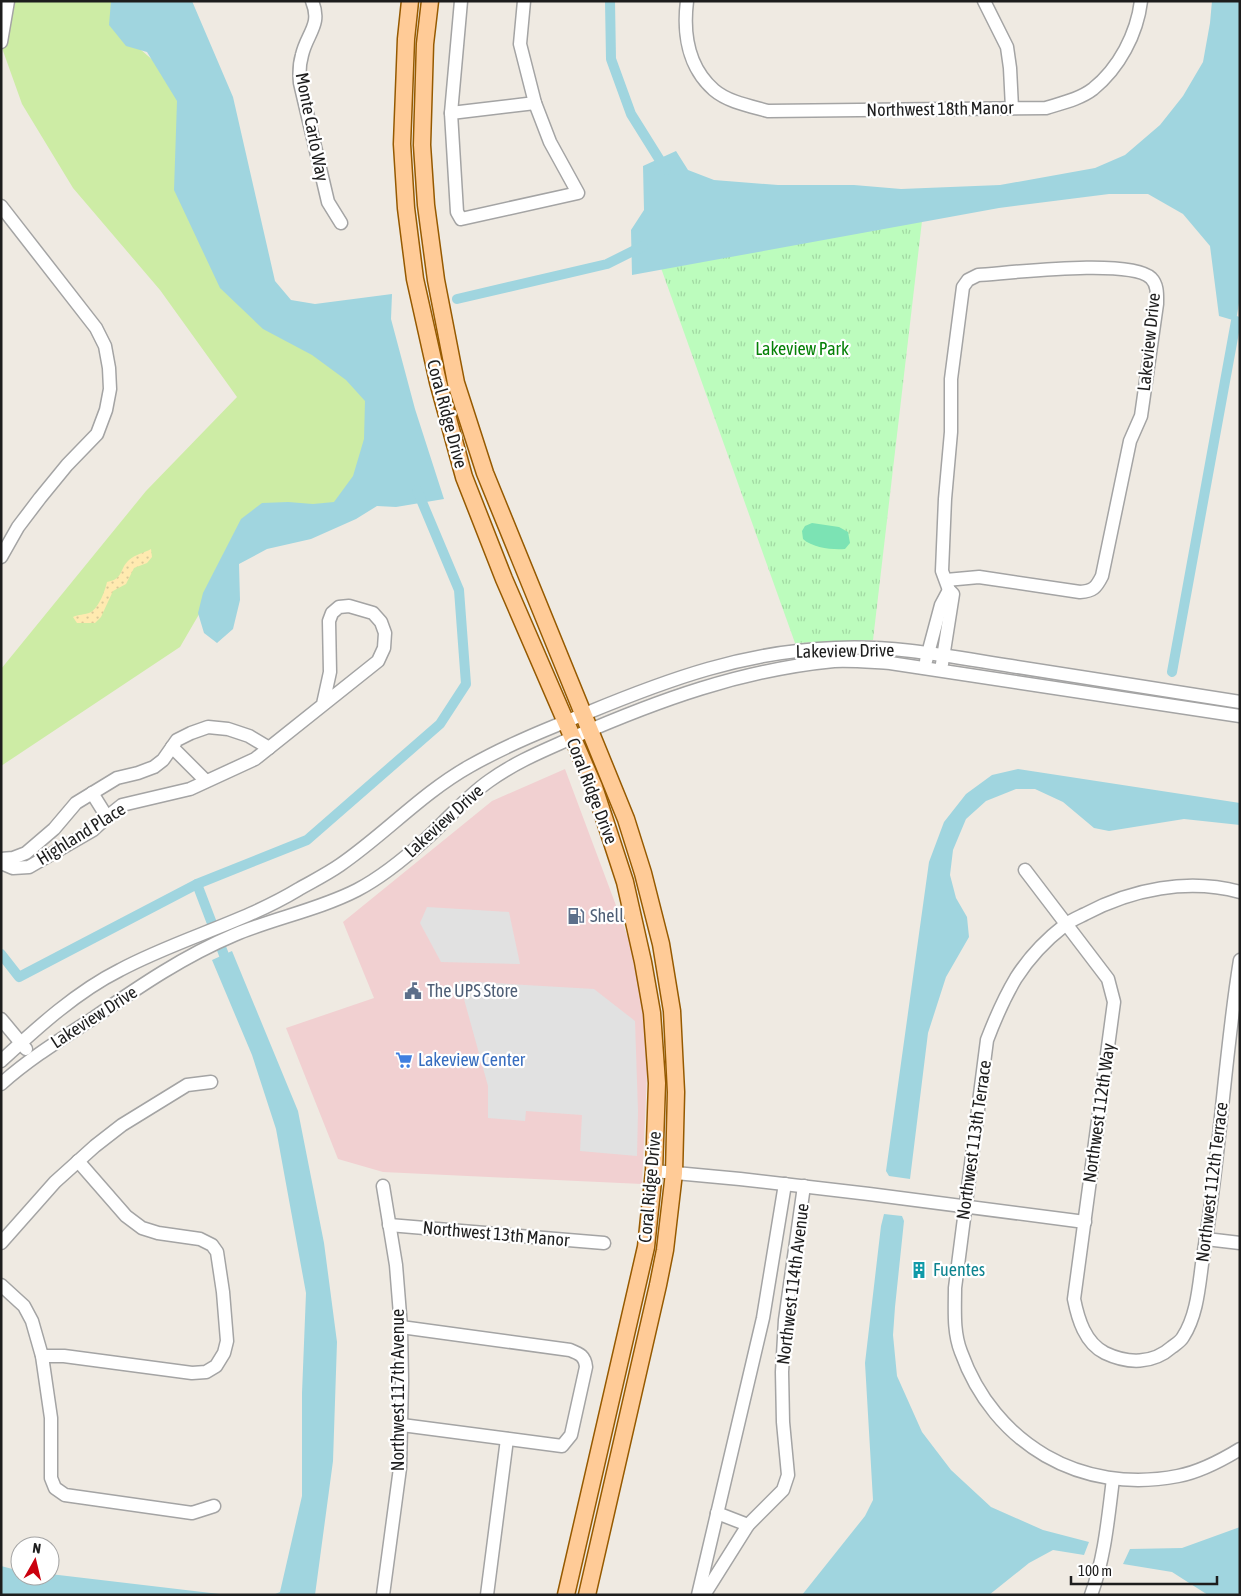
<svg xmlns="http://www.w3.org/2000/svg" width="1241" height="1596" font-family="'Asap Condensed',sans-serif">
<defs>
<pattern id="sand-dots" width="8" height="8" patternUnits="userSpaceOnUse" patternTransform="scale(1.25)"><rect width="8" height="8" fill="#ffeab0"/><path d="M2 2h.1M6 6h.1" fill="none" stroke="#dac897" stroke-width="1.8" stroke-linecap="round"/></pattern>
<pattern id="park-tufts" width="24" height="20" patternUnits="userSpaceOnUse" patternTransform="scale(1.25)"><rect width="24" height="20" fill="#bcfcbd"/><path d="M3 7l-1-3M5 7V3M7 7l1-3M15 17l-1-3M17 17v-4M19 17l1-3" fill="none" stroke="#a1d8a2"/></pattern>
</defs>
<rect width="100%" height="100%" fill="#efeae2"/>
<polygon fill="#f1d0d1" points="565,769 633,951 649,1031 642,1184 383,1172 338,1159 286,1028 374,998 343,922 492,801"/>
<polygon fill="#cdeca5" points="11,1 113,1 111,24 199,100 275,328 398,385 361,492 230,561 180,647 1,766 1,669 146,491 237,397 160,290 73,188 22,104 2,48"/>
<path fill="url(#sand-dots)" d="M151,549L152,557L147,563L134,568L126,584L113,591L101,617L95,623H77L73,617C79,614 84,615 89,613C98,610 105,591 107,582C124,579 119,569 129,560C136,554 144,553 151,549Z"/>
<polygon fill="url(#park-tufts)" points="922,221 873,640 795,643 661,268"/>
<path fill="#7ce3b4" d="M812,523L839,527L848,532L850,543L845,549C832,550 813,548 803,539L802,531L805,526Z"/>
<g fill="#e1e1e1">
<polygon points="427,907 509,912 520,964 441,962 420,923"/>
<polygon points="459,981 594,989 635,1021 638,1111 637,1156 580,1151 582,1115 526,1111 525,1121 488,1118 488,1086"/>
</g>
<g fill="#a0d5df">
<polygon points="111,1 192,1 233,97 275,281 291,300 315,304 392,294 391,319 415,409 444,499 396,507 377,506 356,519 311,539 267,549 239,564 240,600 233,629 217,643 204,633 198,613 203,593 241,519 262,503 288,502 313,504 334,502 353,476 364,439 365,401 346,380 312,355 263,329 220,288 174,190 177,101 147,52 126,46 109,25"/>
<polygon points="1212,1 1240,1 1240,297 1236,321 1219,316 1210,246 1183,214 1148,194 1109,194 999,208 632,275 631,230 644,210 643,166 676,151 688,170 714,180 778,185 854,185 901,189 1000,185 1095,168 1125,155 1160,125 1183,96 1203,62 1210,23"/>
<polygon points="1018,769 1240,803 1240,825 1184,819 1109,831 1094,828 1063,802 1035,789 1016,789 986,801 966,819 953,850 950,875 956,898 967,917 969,937 946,977 928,1033 910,1179 889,1176 886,1171 929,862 944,822 966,794 992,775"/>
<polygon points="232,951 298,1111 324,1243 337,1342 333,1461 315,1595 273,1595 280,1592 302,1496 302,1393 306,1293 276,1129 252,1055 212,960"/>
<polygon points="884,1214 902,1216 904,1221 895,1307 893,1335 897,1376 922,1432 951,1470 991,1507 1043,1530 1089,1542 1084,1555 1053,1550 1029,1563 989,1595 802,1595 865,1516 873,1500 865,1363 881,1226"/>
<polygon points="1240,1527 1240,1595 1208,1595 1172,1572 1123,1564 1130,1549 1182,1548"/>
<polygon points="1,1566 20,1571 20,1576 50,1576 50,1574 228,1595 1,1595"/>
</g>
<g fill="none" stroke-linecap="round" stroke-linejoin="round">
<g stroke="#a0d5df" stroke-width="10">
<polyline points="610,1 611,59 631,114 666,170"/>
<polyline points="457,299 607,264 643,246"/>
<polyline points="1172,672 1236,321"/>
<polyline points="197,884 224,955"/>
<polyline points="1,954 19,977 197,884 307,840 440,724 466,684 459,590 417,490"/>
</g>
<g stroke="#a4a4a4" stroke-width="15">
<g id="minor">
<path d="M312,1C322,25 307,33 302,55C299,65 299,73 300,83L328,202L341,223"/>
<polyline points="461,1 451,113 457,212 461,219 578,193 550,142 535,103 520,44 524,1"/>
<path d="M687,1C683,33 688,67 714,90C728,102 750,106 768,111L1046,108C1062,103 1080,99 1093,89C1119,68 1137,34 1141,1"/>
<polyline points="984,1 1007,47 1010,68 1012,108"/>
<polyline points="1,42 8,1"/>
<polyline points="451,113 535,103"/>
<polyline points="1,206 96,328 105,346 109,368 110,389 106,410 97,434 67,465 40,498 18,527 1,557"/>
<polyline points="926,661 941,605 949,590"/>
<path d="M942,664L953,594L949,590L942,571L945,499L951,432V379L963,287L968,280L978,275C1010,273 1130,258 1151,278C1158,285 1157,295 1157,304L1141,416L1130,441L1102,576C1096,588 1093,591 1080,592L979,577L946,580"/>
<polyline points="172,747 206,781"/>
<polyline points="92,793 107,817"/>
<polyline points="1,859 13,858 26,853 54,829 76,803 117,778 138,773 154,767 163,760 177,740 191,733 208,727 228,729 249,736 269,748"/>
<polyline points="1,863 13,868 29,867 93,830 107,817 122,805 190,789 255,759 378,661 384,648 385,633 381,622 373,613 349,606 339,607 332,613 329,621 330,672 323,704"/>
<path d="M1025,870L1108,979L1114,1002L1074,1299C1078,1319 1085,1343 1105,1353C1128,1364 1153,1364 1172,1347C1176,1344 1181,1341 1183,1337C1198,1314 1199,1283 1203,1257C1220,1159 1224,1059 1240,960"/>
<path d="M1240,892C1188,878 1132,889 1085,914C1079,917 1071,920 1065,925C1047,939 1028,959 1016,978C1004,998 995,1019 987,1040L955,1288C955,1309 953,1332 961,1352C994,1444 1081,1495 1178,1476C1199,1472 1222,1460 1240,1449"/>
<polyline points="1,1019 26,1049"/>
<path d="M1,1061C37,1028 76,992 120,970C178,939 243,923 299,889C313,881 327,874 340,865C385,834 422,793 470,766C507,745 547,729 587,713C669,679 746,651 836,648C895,645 953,657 1011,666C1087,678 1164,690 1240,702"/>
<path d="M1,1084C30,1058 63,1038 95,1017C140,986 184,956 234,935C274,918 318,910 357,890C382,877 405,858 426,839C447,820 465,798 489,781C517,761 543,751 574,737C659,700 741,670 834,661C852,660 871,662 890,663L1240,716"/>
<polyline points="654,1171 740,1179 869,1194 1085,1222"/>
<polyline points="383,1186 396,1265 401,1327 402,1381 400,1468 383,1595"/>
<polyline points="389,1225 604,1243"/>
<polyline points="1206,1239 1240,1243"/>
<polyline points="1,1243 55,1182 95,1146 122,1125 187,1085 211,1082"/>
<polyline points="1,1285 24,1306 32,1321 42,1356 51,1418 51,1478 55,1488 65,1495 192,1513 214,1506"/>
<path d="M401,1327L570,1350C580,1354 585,1356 586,1367L571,1435L562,1446L402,1425"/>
<polyline points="42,1356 64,1356 192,1373 206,1372 216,1366 224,1353 227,1341 223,1292 217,1252 212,1245 200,1239 158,1233 142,1228 126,1216 78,1161"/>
<polyline points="717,1513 748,1525"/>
<polyline points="487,1595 507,1439"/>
<polyline points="698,1595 763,1318 785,1184"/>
<polyline points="704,1595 748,1525 783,1490 788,1475 783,1422 782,1372 785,1320 804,1186"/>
<path d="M1091,1595C1105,1557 1108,1518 1113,1479"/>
</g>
</g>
<g stroke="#965a00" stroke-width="19">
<g id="major">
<polyline points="410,1 406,39 402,144 406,208 415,279 438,382 464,477 504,579 594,787 625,882 643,962 652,1013 657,1083 654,1171 646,1247 566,1595"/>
<polyline points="430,1 425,44 422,145 426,205 436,280 456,383 485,473 626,819 643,873 661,944 672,1011 676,1092 674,1173 665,1250 658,1285 587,1595"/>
</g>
</g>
<use href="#minor" stroke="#fff" stroke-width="12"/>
<use href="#major" stroke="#ffcb97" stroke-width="16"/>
</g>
<defs>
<g id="fuel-bare" transform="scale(1.35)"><path d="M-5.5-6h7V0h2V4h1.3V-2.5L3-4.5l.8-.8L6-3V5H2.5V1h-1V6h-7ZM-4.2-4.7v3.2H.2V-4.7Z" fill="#5c6f8a" stroke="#fff" stroke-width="2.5" paint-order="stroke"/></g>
<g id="civic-bare" transform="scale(1.35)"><path d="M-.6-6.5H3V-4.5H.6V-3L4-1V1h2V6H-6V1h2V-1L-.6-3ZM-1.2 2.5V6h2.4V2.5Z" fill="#5c6f8a" stroke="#fff" stroke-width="2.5" paint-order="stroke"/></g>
<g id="supermarket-bare" transform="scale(1.35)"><path d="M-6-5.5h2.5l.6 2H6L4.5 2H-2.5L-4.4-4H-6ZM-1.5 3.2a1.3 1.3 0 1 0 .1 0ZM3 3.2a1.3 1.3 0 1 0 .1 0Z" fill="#3f7fe0" stroke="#fff" stroke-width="2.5" paint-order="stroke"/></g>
<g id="building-bare" transform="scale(1.35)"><path d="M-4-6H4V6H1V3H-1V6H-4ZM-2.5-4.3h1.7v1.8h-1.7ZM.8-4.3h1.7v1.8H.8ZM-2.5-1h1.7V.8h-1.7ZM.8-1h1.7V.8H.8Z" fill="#0f9aa8" stroke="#fff" stroke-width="2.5" paint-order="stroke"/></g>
</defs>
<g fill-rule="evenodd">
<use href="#fuel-bare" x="576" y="916"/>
<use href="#civic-bare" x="413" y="991"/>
<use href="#supermarket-bare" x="404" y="1060"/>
<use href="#building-bare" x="919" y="1270"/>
</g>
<g text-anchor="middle" stroke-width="4.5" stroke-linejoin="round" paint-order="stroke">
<g font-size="18" fill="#1d1d1d" stroke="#fff">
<text transform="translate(940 109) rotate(-1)" y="6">Northwest 18th Manor</text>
<text transform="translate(312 127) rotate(79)" y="6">Monte Carlo Way</text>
<text transform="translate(1149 342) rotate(-84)" y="6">Lakeview Drive</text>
<text transform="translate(447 414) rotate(75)" y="6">Coral Ridge Drive</text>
<text transform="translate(845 651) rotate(-1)" y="6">Lakeview Drive</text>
<text transform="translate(592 791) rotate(69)" y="6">Coral Ridge Drive</text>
<text transform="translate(444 821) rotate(-42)" y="6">Lakeview Drive</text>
<text transform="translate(81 834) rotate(-32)" y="6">Highland Place</text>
<text transform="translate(94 1017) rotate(-33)" y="6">Lakeview Drive</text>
<text transform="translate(1099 1113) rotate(-82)" y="6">Northwest 112th Way</text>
<text transform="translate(974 1140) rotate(-82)" y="6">Northwest 113th Terrace</text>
<text transform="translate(1212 1182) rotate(-83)" y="6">Northwest 112th Terrace</text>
<text transform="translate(650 1187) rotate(-85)" y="6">Coral Ridge Drive</text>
<text transform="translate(496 1234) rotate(5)" y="6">Northwest 13th Manor</text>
<text transform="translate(793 1284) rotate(-83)" y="6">Northwest 114th Avenue</text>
<text transform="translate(398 1390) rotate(-90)" y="6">Northwest 117th Avenue</text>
</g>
<g font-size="18" fill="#068107" stroke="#fff">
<text x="802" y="355">Lakeview Park</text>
</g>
<g font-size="18" fill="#4e5e75" stroke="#fff" text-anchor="start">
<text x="590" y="922">Shell</text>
<text x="427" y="997">The UPS Store</text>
</g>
<g font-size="18" fill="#366cbe" stroke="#fff" text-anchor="start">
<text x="418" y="1066">Lakeview Center</text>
</g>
<g font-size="18" fill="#0d838f" stroke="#fff" text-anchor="start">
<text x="933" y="1276">Fuentes</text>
</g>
</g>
<rect width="1241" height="1596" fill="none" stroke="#1d1d1d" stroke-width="5"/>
<g transform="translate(35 1561) rotate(8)"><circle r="24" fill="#ffffff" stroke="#a5a5a5"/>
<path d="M0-4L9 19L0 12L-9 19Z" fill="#ca000e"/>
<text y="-8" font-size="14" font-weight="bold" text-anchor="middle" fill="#1d1d1d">N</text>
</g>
<path d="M1071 1576v8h146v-8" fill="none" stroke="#1d1d1d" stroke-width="2.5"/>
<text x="1078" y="1576" font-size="15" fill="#1d1d1d" stroke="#ffffff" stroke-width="4" paint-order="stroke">100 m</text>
</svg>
